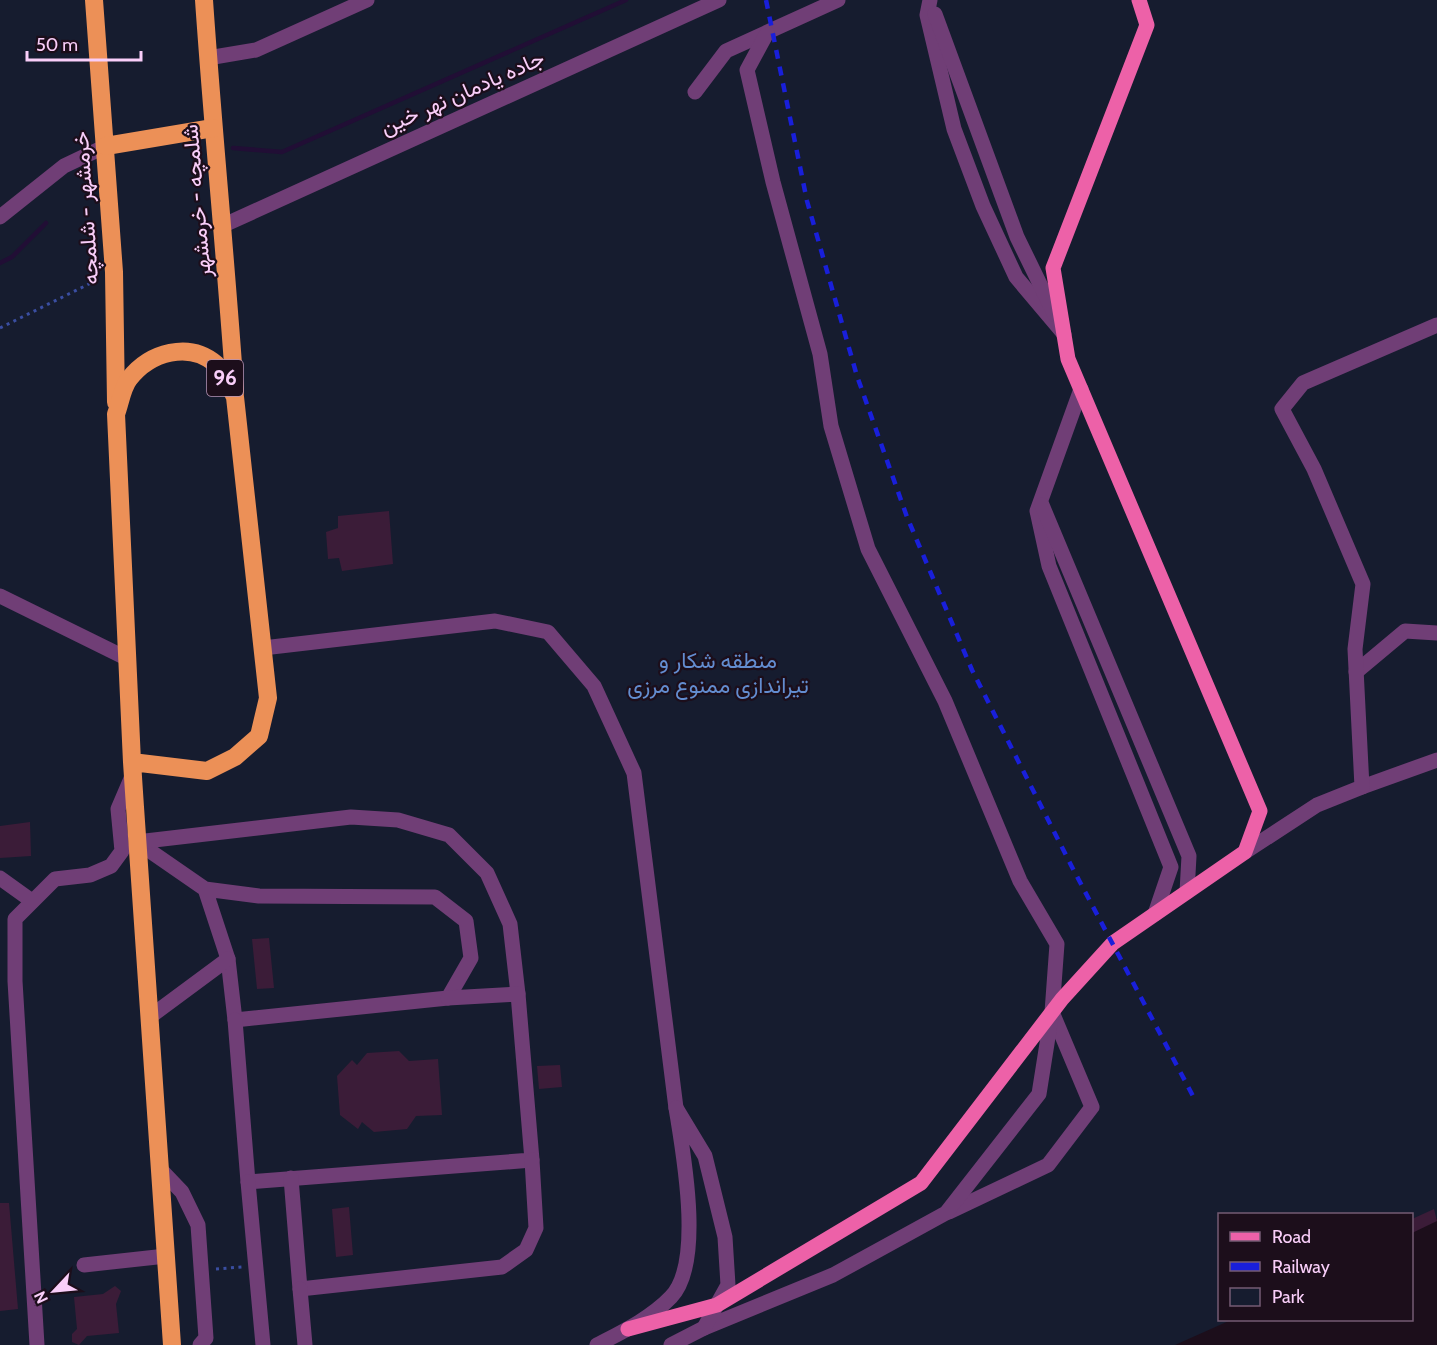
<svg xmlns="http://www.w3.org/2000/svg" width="1437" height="1345" font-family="Cabin,Vazirmatn,sans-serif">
<rect width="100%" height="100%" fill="#1c0e1b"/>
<polygon fill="#161c2f" points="0,0 1437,0 1437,1218 1412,1231 1412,1214 1220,1214 1220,1320 1231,1320 1175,1345 0,1345"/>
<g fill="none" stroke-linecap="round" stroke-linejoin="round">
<g stroke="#210e35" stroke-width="4.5">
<polyline points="233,148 282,152 626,0"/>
<polyline points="0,263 12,257 46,223"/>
</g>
</g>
<g fill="#3b1c38">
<polygon points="389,511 393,564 342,571 339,558 328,559 326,532 338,528 338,516"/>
<polygon points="30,822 31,856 0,858 0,826"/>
<polygon points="269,938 274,988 257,989 252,939"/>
<polygon points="399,1051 409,1061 438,1059 442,1115 416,1116 407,1129 374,1132 362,1122 358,1129 340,1115 337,1076 352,1060 357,1065 367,1053"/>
<polygon points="560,1065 562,1087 539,1089 537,1066"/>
<polygon points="0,1203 9,1203 18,1309 0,1311"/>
<polygon points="349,1207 353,1255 336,1257 332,1209"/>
<polygon points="1434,1209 1437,1221 1412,1233 1412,1219"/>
<polygon points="115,1286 121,1291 116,1304 119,1333 87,1336 79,1345 72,1342 72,1334 77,1329 74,1297 103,1294"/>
</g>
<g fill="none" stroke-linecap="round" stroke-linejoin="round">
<g stroke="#3a4ea1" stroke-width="3" stroke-dasharray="3 4.5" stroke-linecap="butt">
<polyline points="0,328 99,279"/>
<polyline points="216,1269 242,1267"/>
</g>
<g stroke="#703e76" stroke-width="15">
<polyline points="930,0 927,15 954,129 983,206 1016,277 1064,334"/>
<polyline points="935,14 1017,237 1055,315"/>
<polyline points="208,58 256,50 367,0"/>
<polyline points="695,92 726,51 838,0"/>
<polyline points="0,217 64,166 106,146"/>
<polyline points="224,225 719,0"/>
<polyline points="1081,389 1037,511 1049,566 1171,867 1155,914"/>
<polyline points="1042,505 1189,856 1187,892"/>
<polyline points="0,596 128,659"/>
<polyline points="263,648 495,621 548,632 594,686 634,773 676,1108"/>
<polyline points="1356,672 1405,631 1437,633"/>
<polyline points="1362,787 1437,760"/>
<polyline points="137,842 205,889 259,896 435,897 466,921 471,958 448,998 235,1020 228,959 205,889"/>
<polyline points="137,842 351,817 398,820 449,835 487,873 510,924 518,994"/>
<polyline points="1245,852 1317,805 1362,787 1355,649 1363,584 1314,469 1282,409 1303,383 1437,325"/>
<polyline points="0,878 32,901"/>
<polyline points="151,1016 228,959"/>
<polyline points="235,1020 248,1182 532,1160 518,994 448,998"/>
<polyline points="161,1170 182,1192 198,1225 206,1338 200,1345"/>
<polyline points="291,1178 300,1289 502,1267 526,1250 536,1228 532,1160"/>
<polyline points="248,1182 263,1345"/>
<polyline points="949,1212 1048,1165 1092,1107 1052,1012"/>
<polyline points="84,1265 166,1256"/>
<polyline points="300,1289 305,1345"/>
<polyline points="704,1328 833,1275 946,1213 1039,1094 1052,1012 1057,944 1020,881 945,701 868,549 831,426 820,354 773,182 747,70 767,33"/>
<polyline points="37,1345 15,981 15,919 55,879 90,875 111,866 122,851 118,809 133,774"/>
<path d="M597,1345C622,1332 651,1318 671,1297C704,1263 683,1152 676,1108L705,1156L725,1237L728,1285L704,1328L671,1345"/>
</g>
<polyline stroke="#ed61a8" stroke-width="15" points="628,1329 717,1305 921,1183 1062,999 1113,943 1245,852 1260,811 1068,359 1053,268 1147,25 1139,0"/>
<g stroke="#ec9057" stroke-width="18">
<polyline points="94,0 114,272 116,402"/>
<path d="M204,0C213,131 226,261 235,392"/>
<polyline points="106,146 213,128"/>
<path d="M132,762L207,771L235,757L259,736L268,698L235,397C230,387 224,372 216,364C189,341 150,352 129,379C122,388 120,404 116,414L132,762L135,807L172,1345"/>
</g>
<polyline stroke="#191fda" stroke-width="4.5" stroke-dasharray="9 8" stroke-linecap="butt" points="766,0 807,201 857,376 907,517 972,670 1072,867 1193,1096"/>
</g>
<g text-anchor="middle" stroke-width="4.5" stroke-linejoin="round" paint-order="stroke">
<rect fill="#1c0e1b" stroke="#b794b6" stroke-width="1.5" x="207" y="360" width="36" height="36" rx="4.5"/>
<g font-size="21" font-weight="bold" fill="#f9cef9">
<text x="225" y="385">96</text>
</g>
<g font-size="22" fill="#f9cef9" stroke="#1c0e1b">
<text transform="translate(462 92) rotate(-24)" y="8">جاده یادمان نهر خین</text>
<text transform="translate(196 201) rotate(-95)" y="8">شلمچه - خرمشهر</text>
<text transform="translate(85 208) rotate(-94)" y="8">خرمشهر - شلمچه</text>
</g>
<g font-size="22" fill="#638dd0" stroke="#1c0e1b">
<text x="718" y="668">منطقه شکار و<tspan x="718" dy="25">تیراندازی ممنوع مرزی</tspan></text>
</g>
</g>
<rect x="1218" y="1213" width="195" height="108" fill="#1c0e1b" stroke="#745b74" stroke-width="1.5"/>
<rect x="1230" y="1232" width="30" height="9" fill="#ed61a8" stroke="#745b74" stroke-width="1.5"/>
<text x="1272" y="1243" font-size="18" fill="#f9cef9">Road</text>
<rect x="1230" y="1262" width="30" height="9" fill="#191fda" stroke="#745b74" stroke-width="1.5"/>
<text x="1272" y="1273" font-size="18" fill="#f9cef9">Railway</text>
<rect x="1230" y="1288" width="30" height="18" fill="#161c2f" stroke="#745b74" stroke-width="1.5"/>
<text x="1272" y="1303" font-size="18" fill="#f9cef9">Park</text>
<g transform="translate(54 1291) rotate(244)" stroke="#1c0e1b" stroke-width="4.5" paint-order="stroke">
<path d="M0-4.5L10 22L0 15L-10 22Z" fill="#f9cef9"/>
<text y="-9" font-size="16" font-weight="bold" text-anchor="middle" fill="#f9cef9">N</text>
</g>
<path d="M27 51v9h114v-9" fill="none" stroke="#f9cef9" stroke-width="3"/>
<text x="36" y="51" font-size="18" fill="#f9cef9" stroke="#1c0e1b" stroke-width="4.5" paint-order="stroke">50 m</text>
</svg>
